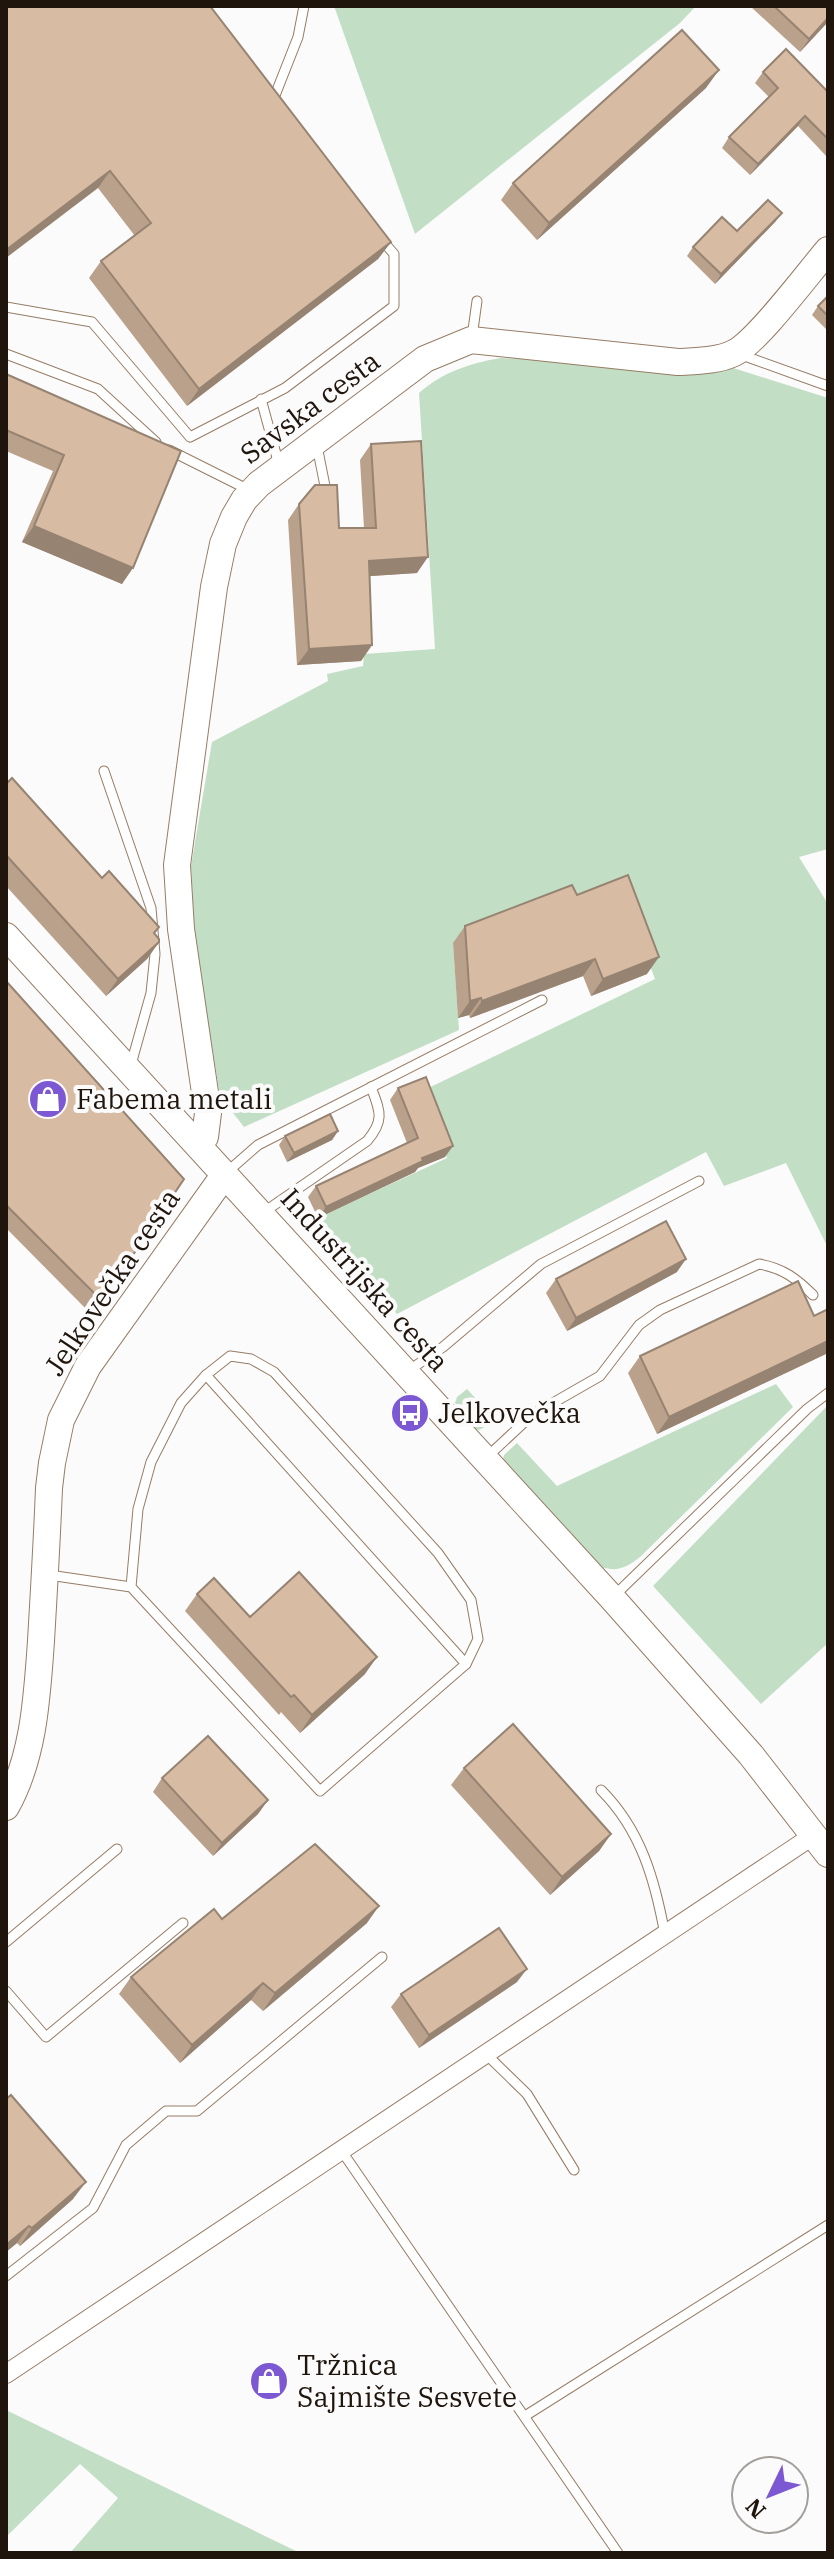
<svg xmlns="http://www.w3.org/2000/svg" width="834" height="2559" font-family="'IBM Plex Serif',serif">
<rect width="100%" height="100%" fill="#fbfbfb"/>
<g fill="#c2dfc6">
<polygon points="334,6 696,6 680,23 415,234"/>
<path d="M500,358L730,367L828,398V849L799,857L828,904V1248L786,1163L724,1186L706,1152L397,1314L315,1219L447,1158L422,1091L655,979L618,882L453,943L459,1030L244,1127L223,1100L219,1090L195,940L191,866L212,742L328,681L327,674L363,666L364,654L435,649L419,393C443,372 468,364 500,358Z"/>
<path d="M776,1384L793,1407L640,1557C626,1568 618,1572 600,1567L503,1460L504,1455L517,1443L557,1486Z"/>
<polygon points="467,1389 496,1421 479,1430 474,1429 455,1403 457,1397"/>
<polygon points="828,1405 828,1643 761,1704 653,1586"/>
<polygon points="6,2410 300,2553 70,2553 118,2498 80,2464 6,2537"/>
</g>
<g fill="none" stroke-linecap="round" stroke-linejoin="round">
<g stroke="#967c65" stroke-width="11">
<g id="lane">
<polyline points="272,103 298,37 304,6"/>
<polyline points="6,307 92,322 190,437 285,388 394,306 394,254 381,239"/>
<polyline points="472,337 477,301"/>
<polyline points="6,354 98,389 156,442"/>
<polyline points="739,354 828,386"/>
<polyline points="261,399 279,465"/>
<polyline points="317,446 325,486"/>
<polyline points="169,450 249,490"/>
<polyline points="104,771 151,908 155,954 151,993 130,1068"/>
<polyline points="226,1173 258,1145 542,1000"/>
<path d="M264,1212L367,1141C385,1120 380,1111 371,1087"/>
<polyline points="408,1371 443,1347 541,1264 699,1181"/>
<polyline points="206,1375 230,1356 251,1359 274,1372 438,1553 471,1600 478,1639 466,1664"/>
<path d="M487,1457L532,1415L600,1376L639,1325L660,1310L759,1264C783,1268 797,1279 813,1295"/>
<polyline points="49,1575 131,1587 320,1791 466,1664 206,1375 181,1403 151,1462 138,1509 131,1587"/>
<polyline points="614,1596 807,1409 828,1393"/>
<path d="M601,1790C641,1830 655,1880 665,1935"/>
<polyline points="6,1942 117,1849"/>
<polyline points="6,1991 46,2037 183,1923"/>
<polyline points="486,2054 527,2094 574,2170"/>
<polyline points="341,2150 618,2553"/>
<polyline points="6,2276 93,2208 126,2145 166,2111 197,2111 382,1957"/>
<polyline points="525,2416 828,2225"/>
</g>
</g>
<g stroke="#967c65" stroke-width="20">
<polyline id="street" points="6,2374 814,1835"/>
</g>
<g stroke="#967c65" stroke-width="28">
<g id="secondary">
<polyline points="6,936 612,1598 751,1755 828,1854"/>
<path d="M198,1144L205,1137L208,1113L181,929L177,865L214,587L223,544L234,517L244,500L259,484L425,359L471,340L678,362C696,361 718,361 734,353C757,342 809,272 828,250"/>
<path d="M6,1807C34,1757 37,1697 41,1641C44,1590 47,1539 49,1488L52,1463L61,1420L88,1366L225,1174"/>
</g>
</g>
<use href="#lane" stroke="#fff" stroke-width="9"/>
<use href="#street" stroke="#fff" stroke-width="18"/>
<use href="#secondary" stroke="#fff" stroke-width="26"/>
</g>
<g fill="#b9a18c">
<polygon points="6,6 391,242 378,259 187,406 89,278 101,261 135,236 98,188"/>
<polygon points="750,6 828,6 826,24 800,52"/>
<polygon points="763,72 828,92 828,158 798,126 750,175 722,148 729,137 769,97 755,83"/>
<polygon points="706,88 537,240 501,200 513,183"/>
<polygon points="782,213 775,222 715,284 687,256 693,247 737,231"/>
<polygon points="828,296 828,331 812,315 818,306"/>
<polygon points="6,374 181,451 122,584 22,542 53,471 6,451"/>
<polygon points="371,444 417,573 369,576 372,645 361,661 297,665 288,520 299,504 339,528 364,528 360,460"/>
<polygon points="6,784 154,933 159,942 147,959 106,996 6,886"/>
<polygon points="577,895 647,974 591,996 583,976 470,1018 469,1015 458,1018 453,943 465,926"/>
<polygon points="6,981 184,1179 92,1315 6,1228"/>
<polygon points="398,1088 445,1157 418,1168 415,1172 318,1218 308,1197 316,1186 407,1143 390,1100"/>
<polygon points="338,1131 332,1140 287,1162 279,1145 285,1136"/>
<polygon points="677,1272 567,1331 546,1293 556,1279"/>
<polygon points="828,1309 828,1353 657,1434 628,1373 640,1356 814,1316"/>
<polygon points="197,1594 250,1617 365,1674 300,1733 281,1712 279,1715 185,1611"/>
<polygon points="464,1768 611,1834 599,1851 550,1895 451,1785"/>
<polygon points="162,1778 268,1800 258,1814 213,1856 153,1792"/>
<polygon points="222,1919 367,1923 263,2011 251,2000 180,2063 119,1994 131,1977"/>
<polygon points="517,1982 419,2048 391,2007 401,1994"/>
<polygon points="6,2099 73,2199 20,2246 17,2243 6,2252"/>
</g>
<g fill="#968372">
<polygon points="828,18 826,24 800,52 809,39"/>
<polygon points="719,70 706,88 537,240 549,223"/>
<polygon points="805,116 798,126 750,175 758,164"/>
<polygon points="110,171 98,188 6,258 6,250"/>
<polygon points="782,213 775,222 715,284 721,274"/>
<polygon points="391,242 378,259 187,406 199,389"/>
<polygon points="34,526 133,568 122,584 22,542"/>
<polygon points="428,557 417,573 357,577 369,561"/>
<polygon points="372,645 361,661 297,665 309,649"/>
<polygon points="159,942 147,959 106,996 118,979"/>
<polygon points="659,957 647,974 591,996 603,979"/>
<polygon points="595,959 583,976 470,1018 482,1001"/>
<polygon points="481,998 469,1015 458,1018 470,1001"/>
<polygon points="338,1131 332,1140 287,1162 294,1153"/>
<polygon points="453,1146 445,1157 418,1168 415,1172 318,1218 326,1207 422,1158"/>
<polygon points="686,1259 677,1272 567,1331 576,1318"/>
<polygon points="828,1341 828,1353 657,1434 669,1417"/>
<polygon points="377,1657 365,1674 300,1733 312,1715"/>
<polygon points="268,1800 258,1814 213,1856 222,1843"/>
<polygon points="611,1834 599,1851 550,1895 562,1877"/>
<polygon points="379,1906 367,1923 263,2011 275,1993"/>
<polygon points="527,1969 517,1982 419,2048 429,2035"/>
<polygon points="263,1983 251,2000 180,2063 192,2045"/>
<polygon points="86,2182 73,2199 20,2246 32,2228"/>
<polygon points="29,2226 17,2243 6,2252 6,2245"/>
</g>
<g fill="#d7bba3" stroke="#968372" stroke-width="2">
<polygon points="6,6 210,6 391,242 199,389 101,261 151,223 110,171 6,250"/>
<polygon points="774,6 828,6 828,18 809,39"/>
<polygon points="682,30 719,70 549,223 513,183"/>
<polygon points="786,49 828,92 828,139 805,116 758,164 729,137 778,88 763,72"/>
<polygon points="768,200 782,213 721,274 693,247 722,217 737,231"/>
<polygon points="828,296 828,316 818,306"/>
<polygon points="6,374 181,451 133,568 34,526 64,455 6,430"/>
<polygon points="421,441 428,557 369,561 372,645 309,649 299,504 315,485 337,485 339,528 376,528 371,444"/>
<polygon points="12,778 102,878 109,871 159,927 154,933 159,939 159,942 118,979 6,855 6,784"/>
<polygon points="628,875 659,957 603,979 595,959 482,1001 481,998 470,1001 465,926 572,885 577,895"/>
<polygon points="6,981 184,1179 102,1301 6,1205"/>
<polygon points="426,1077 453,1146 422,1158 423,1161 326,1207 316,1186 418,1138 398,1088"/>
<polygon points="330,1114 338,1131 294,1153 285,1136"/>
<polygon points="666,1221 686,1259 576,1318 556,1279"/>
<polygon points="798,1281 814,1316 828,1309 828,1341 669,1417 640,1356"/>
<polygon points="299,1572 377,1657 312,1715 294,1695 291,1697 197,1594 214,1578 250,1617"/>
<polygon points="513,1724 611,1834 562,1877 464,1768"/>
<polygon points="208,1736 268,1800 222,1843 162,1778"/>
<polygon points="315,1844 379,1906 275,1993 263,1983 192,2045 131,1977 214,1909 222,1919"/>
<polygon points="499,1928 527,1969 429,2035 401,1994"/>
<polygon points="11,2095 86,2182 32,2228 29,2226 6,2245 6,2099"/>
</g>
<defs>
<g id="shop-disc" transform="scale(2)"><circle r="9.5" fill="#7c59d3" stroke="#fbfbfb"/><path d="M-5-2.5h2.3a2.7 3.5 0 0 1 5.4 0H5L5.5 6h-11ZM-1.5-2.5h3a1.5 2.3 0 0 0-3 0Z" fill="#fff"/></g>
<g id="bus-disc" transform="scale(2)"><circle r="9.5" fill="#7c59d3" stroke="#fbfbfb"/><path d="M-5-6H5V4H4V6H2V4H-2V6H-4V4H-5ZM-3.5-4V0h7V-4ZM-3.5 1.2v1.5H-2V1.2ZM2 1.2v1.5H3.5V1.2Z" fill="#fff"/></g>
</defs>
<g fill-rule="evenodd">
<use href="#shop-disc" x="48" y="1099"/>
<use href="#bus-disc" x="410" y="1413"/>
<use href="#shop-disc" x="269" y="2381"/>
</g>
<g text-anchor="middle" stroke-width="8" stroke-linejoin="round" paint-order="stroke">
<g font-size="28" fill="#1f150c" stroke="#fbfbfb">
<text transform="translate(310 407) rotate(-37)" y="10">Savska cesta</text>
<text transform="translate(365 1280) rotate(48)" y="10">Industrijska cesta</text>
<text transform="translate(112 1282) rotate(-56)" y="10">Jelkovečka cesta</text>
</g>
<g font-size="28" fill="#1f150c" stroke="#fbfbfb" text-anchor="start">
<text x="76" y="1109">Fabema metali</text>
<text x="438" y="1423">Jelkovečka</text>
<text x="297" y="2375">Tržnica<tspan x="297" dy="32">Sajmište Sesvete</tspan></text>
</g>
</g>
<rect width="834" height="2559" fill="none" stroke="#1f150c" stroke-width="16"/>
<g transform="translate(770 2495) rotate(227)"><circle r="38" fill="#fbfbfb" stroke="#a39f9b" stroke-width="2"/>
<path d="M0-6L14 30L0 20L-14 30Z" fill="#7c59d3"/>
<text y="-12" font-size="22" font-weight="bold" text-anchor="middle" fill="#1f150c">N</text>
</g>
</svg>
